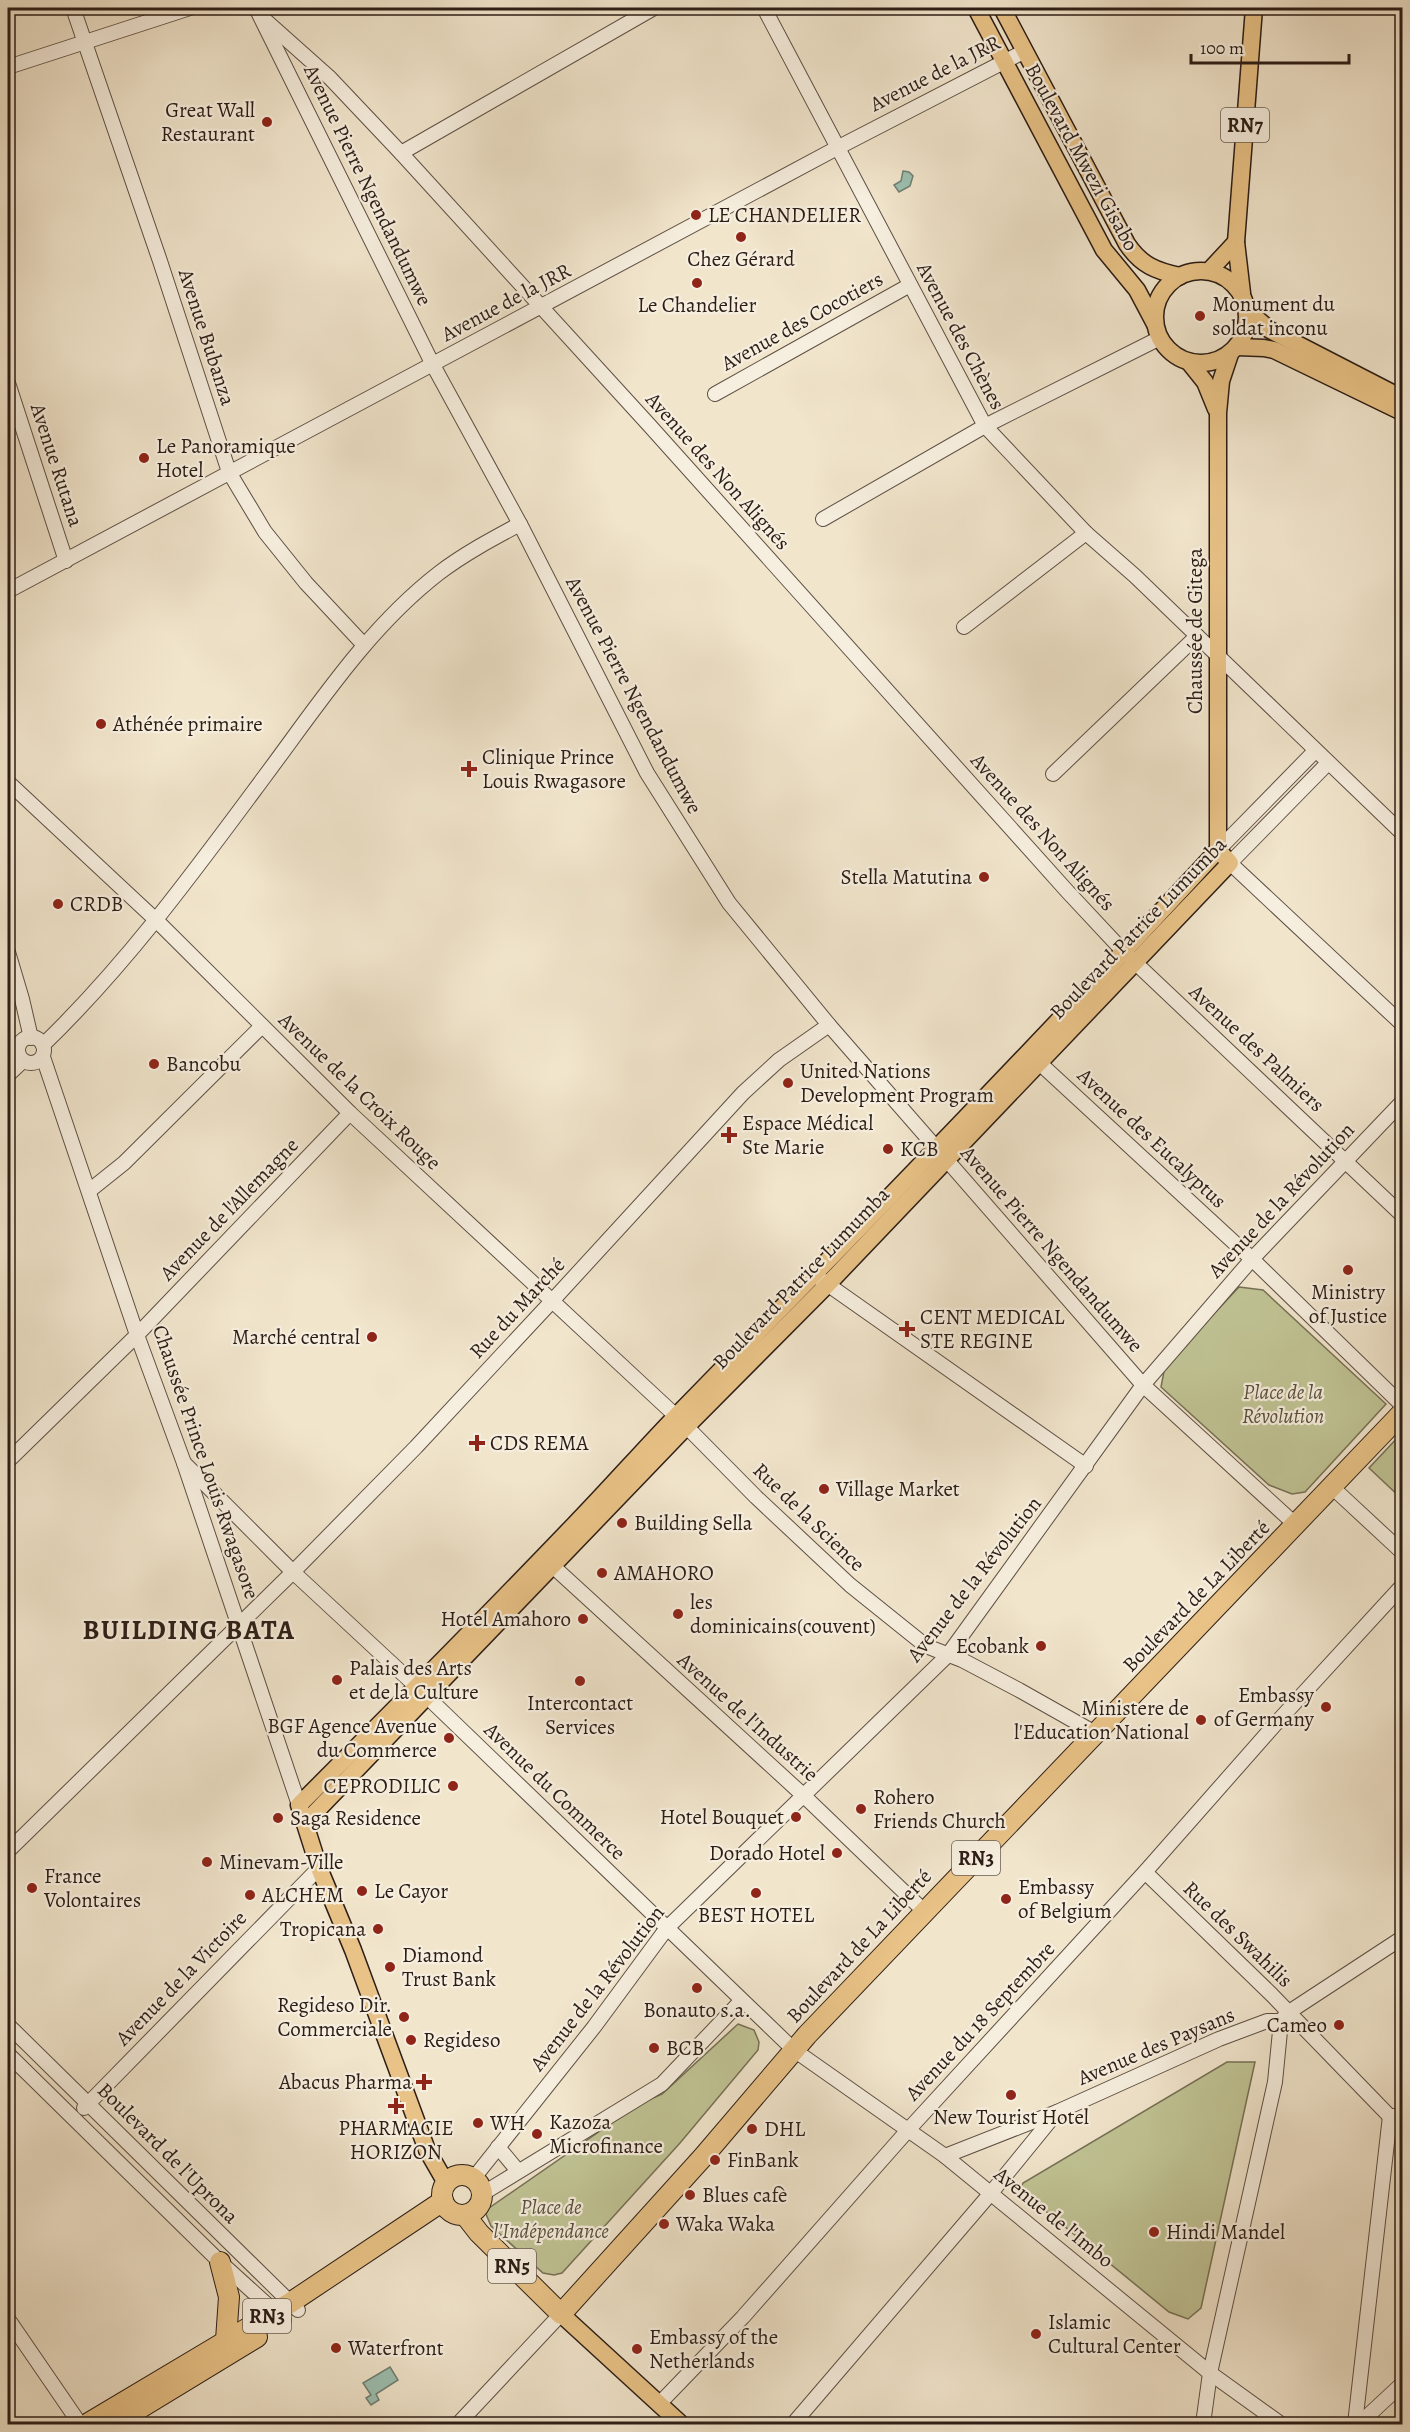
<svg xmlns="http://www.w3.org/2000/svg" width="1410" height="2432" font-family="Alegreya,serif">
<rect width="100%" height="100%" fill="#f1e5cc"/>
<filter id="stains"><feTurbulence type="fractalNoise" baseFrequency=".00333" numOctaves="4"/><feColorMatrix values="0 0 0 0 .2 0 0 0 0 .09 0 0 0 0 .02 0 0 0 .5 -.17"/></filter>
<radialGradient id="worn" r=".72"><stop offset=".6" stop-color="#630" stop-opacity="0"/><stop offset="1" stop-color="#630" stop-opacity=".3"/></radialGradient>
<g fill="#c0c394" stroke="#767055" stroke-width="1.5">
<polygon points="1239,1287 1263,1290 1386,1404 1305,1492 1292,1494 1269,1485 1161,1387 1165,1366"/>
<polygon points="1402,1433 1402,1499 1369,1468"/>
<polygon points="738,2024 754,2030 759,2042 758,2050 680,2143 562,2273 554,2275 543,2273 491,2226 486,2214 489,2208 639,2104 662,2094"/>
<polygon points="1227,2062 1255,2062 1201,2308 1188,2319 1169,2312 1020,2190 1023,2183"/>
</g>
<g fill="#9cc0b1" stroke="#6f7f73" stroke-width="1.5">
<polygon points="903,171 909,172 913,176 910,186 899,192 894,185 901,181"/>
<polygon points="390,2367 398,2380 376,2394 379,2400 371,2405 366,2398 371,2395 363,2383"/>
</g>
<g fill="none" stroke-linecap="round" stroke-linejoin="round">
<g stroke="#5d4f44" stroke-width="16">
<g id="minor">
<polyline points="73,8 160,261 229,472 265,532 306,583 364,645"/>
<polyline points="256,8 433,365 520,524 647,773 729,903 829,1025 1143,1385 1297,1526"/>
<polyline points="764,8 985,426 1086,533 1135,576 1402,833"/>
<polyline points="265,20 330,78 401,153 650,426 1067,891 1124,952 1402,1215"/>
<polyline points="8,67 190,8"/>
<polyline points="401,153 654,8"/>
<polyline points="8,383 66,561"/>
<polyline points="715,394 910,285"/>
<polyline points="823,519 985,426 1160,338"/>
<polyline points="8,591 837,148 1025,51"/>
<polyline points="964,627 1086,533"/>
<polyline points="1328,763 1230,863 1402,1024"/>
<polyline points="1053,774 1197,636"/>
<polyline points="8,782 157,921 350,1113 676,1416 756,1497 850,1585 926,1646 962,1660 1019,1690 1097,1734"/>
<polyline points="1218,850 1315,751"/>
<polyline points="8,952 22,999 31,1038"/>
<circle cx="31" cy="1050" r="13"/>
<path d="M43,1045C127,964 196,869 265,776C318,705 368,628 439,573C464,554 492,539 520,524"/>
<polyline points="43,1057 137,1335 184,1463 299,1805"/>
<polyline points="1033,1057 1252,1259 1402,1405"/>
<polyline points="8,1075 23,1061"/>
<polyline points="89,1191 124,1163 262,1026"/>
<polyline points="820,1279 1086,1466"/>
<polyline points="8,1461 137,1335 350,1113"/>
<polyline points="184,1463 293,1572 417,1687 794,2050 945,2156 1210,2373 1281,2424"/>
<polyline points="1332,1487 1402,1552"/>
<polyline points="545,1559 803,1795 924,1911"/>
<polyline points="8,1851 293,1572 416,1447 553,1300 743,1093 779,1060 829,1025"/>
<polyline points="1145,1872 1272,1995 1402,2129"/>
<polyline points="1284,2017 1289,2012 1402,1938"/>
<polyline points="8,2025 298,2310"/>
<polyline points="8,2054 220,2262 284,2320"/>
<polyline points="84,2108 319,1868"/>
<polyline points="498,2147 518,2171"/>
<polyline points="945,2156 1057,2112 1219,2039 1267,2021 1281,2021"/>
<polyline points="473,2179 594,2027 667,1928 947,1656 1143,1385 1252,1259 1402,1102"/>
<polyline points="482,2194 662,2084 741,2001"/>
<polyline points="8,2319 80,2424"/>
<polyline points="659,2404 743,2317 909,2129 1145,1872 1279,1720 1402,1586"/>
<polyline points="458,2424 561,2314"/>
<polyline points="793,2424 991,2193 1057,2112"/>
<polyline points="1203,2424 1210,2373 1275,2082 1281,2021"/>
<polyline points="1355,2424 1390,2116 1396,2116"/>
<polyline points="1359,2424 1402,2384"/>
</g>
</g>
<g stroke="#2c1d16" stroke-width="19">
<g id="major">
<polyline points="976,8 1104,250 1137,290 1155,324"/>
<path d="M1002,8L1127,244C1141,265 1156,271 1180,276"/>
<circle cx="1201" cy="317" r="46"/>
<polyline points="1209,271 1236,242"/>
<polyline points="1242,293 1236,242 1254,8"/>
<polyline points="1247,310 1270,330 1402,398"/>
<polyline points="1237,347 1264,348 1274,350 1402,412"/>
<polyline points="1189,362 1205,382 1216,409"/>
<polyline points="1218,850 1218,413 1221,381 1230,354"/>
<polyline points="305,1823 687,1426 828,1284 1230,863 1218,850"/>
<path d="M446,2183L427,2150L353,1950L319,1868L299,1805C392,1712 484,1619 575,1524C610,1488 644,1449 679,1413C861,1227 1042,1041 1218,850"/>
<polyline points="561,2314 681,2424"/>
</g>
</g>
<g stroke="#2c1d16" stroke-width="22">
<g id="highway">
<circle cx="462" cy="2195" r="20"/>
<polyline points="465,2215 479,2233 561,2314 703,2157 807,2035 1402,1413"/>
<polyline points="220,2262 229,2297 226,2340"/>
<polyline points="87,2424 290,2303 443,2201"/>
<polyline points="114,2424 257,2337"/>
</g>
</g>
<use href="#minor" stroke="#f6eede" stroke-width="14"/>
<use href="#major" stroke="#e8c286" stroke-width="16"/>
<use href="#highway" stroke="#e8c286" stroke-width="20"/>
</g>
<g fill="#8f2418" stroke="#f6eede" stroke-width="2">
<circle cx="267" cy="122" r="6"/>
<circle cx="696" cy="215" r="6"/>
<circle cx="741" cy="237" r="6"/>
<circle cx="697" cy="283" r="6"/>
<circle cx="1200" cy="316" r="6"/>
<circle cx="144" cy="458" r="6"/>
<circle cx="101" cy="724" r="6"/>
<path d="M466 760h6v6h6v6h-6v6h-6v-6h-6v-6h6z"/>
<circle cx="984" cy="877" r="6"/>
<circle cx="58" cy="904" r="6"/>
<circle cx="154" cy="1064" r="6"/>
<circle cx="788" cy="1083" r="6"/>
<path d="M726 1126h6v6h6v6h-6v6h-6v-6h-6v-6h6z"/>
<circle cx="888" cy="1149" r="6"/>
<circle cx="1348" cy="1270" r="6"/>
<path d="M904 1320h6v6h6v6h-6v6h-6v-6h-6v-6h6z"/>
<circle cx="372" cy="1337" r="6"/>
<path d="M474 1434h6v6h6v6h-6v6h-6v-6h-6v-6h6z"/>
<circle cx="824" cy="1489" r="6"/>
<circle cx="622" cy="1523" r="6"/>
<circle cx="602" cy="1573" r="6"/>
<circle cx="678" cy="1614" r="6"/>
<circle cx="583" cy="1619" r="6"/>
<circle cx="1041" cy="1646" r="6"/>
<circle cx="337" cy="1680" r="6"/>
<circle cx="580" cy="1681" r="6"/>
<circle cx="1326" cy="1707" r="6"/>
<circle cx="1201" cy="1720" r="6"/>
<circle cx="449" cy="1738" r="6"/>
<circle cx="453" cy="1786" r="6"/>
<circle cx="861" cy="1809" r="6"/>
<circle cx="796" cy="1817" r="6"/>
<circle cx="278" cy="1818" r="6"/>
<circle cx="837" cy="1853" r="6"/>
<circle cx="207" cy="1862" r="6"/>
<circle cx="32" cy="1888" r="6"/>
<circle cx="362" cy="1891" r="6"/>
<circle cx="756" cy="1893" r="6"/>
<circle cx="250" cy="1895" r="6"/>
<circle cx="1006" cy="1899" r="6"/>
<circle cx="378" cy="1929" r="6"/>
<circle cx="390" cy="1967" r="6"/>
<circle cx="697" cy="1988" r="6"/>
<circle cx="404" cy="2017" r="6"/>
<circle cx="1339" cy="2025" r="6"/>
<circle cx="411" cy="2040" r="6"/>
<circle cx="654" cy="2048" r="6"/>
<path d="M421 2073h6v6h6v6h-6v6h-6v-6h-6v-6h6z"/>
<circle cx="1011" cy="2095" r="6"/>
<path d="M393 2097h6v6h6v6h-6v6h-6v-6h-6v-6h6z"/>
<circle cx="478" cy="2123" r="6"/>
<circle cx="752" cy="2129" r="6"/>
<circle cx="537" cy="2134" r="6"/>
<circle cx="715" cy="2160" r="6"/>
<circle cx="690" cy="2195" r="6"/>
<circle cx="664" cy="2224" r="6"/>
<circle cx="1154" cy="2232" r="6"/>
<circle cx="1036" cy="2334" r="6"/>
<circle cx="336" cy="2348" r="6"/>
<circle cx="637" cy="2349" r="6"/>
</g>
<g text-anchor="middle" stroke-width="4.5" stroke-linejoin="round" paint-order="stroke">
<g fill="#f6eede" stroke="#695c52" stroke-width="1.5">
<rect x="1221" y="108" width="48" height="34" rx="4.5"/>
<rect x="952" y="1841" width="48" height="34" rx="4.5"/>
<rect x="488" y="2249" width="48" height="34" rx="4.5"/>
<rect x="243" y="2299" width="48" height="34" rx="4.5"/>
</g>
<g font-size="20" font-weight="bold" fill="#2c1d16">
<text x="1245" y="132">RN7</text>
<text x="976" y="1865">RN3</text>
<text x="512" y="2273">RN5</text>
<text x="267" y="2323">RN3</text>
</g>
<g font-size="21" fill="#2c1d16" stroke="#f6eede">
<text transform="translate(935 73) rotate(-27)" y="7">Avenue de la JRR</text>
<text transform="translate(1082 157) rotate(61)" y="7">Boulevard Mwezi Gisabo</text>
<text transform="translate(368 185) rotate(64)" y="7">Avenue Pierre Ngendandumwe</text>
<text transform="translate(506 302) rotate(-28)" y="7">Avenue de la JRR</text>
<text transform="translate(802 321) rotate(-29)" y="7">Avenue des Cocotiers</text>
<text transform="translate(961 336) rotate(62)" y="7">Avenue des Chènes</text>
<text transform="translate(207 337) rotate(72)" y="7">Avenue Bubanza</text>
<text transform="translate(57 465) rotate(72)" y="7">Avenue Rutana</text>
<text transform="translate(718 471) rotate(48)" y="7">Avenue des Non Alignés</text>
<text transform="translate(1195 631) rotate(-90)" y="7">Chaussée de Gitega</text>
<text transform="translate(634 695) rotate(62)" y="7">Avenue Pierre Ngendandumwe</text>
<text transform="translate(1043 832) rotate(48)" y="7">Avenue des Non Alignés</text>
<text transform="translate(1138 928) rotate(-46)" y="7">Boulevard Patrice Lumumba</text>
<text transform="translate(1257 1048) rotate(43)" y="7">Avenue des Palmiers</text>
<text transform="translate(360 1091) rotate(44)" y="7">Avenue de la Croix Rouge</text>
<text transform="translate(1152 1138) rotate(43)" y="7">Avenue des Eucalyptus</text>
<text transform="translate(1281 1200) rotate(-47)" y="7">Avenue de la Révolution</text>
<text transform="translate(229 1209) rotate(-46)" y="7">Avenue de l'Allemagne</text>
<text transform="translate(1052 1249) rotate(49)" y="7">Avenue Pierre Ngendandumwe</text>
<text transform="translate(801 1278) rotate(-46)" y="7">Boulevard Patrice Lumumba</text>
<text transform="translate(517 1308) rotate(-47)" y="7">Rue du Marché</text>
<text transform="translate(206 1462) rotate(71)" y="7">Chaussée Prince Louis Rwagasore</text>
<text transform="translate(809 1517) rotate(44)" y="7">Rue de la Science</text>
<text transform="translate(974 1579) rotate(-52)" y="7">Avenue de la Révolution</text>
<text transform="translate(1196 1596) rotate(-46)" y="7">Boulevard de La Liberté</text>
<text transform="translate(748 1717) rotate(42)" y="7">Avenue de l'Industrie</text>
<text transform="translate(555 1791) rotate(44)" y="7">Avenue du Commerce</text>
<text transform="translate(1238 1934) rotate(44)" y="7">Rue des Swahilis</text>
<text transform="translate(859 1946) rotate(-47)" y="7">Boulevard de La Liberté</text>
<text transform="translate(181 1978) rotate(-46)" y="7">Avenue de la Victoire</text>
<text transform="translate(597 1988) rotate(-52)" y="7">Avenue de la Révolution</text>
<text transform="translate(980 2021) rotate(-47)" y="7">Avenue du 18 Septembre</text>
<text transform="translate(1156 2046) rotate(-23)" y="7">Avenue des Paysans</text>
<text transform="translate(168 2153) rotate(45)" y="7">Boulevard de l'Uprona</text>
<text transform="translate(1054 2217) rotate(39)" y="7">Avenue de l'Imbo</text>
</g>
<g font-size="21" fill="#2c1d16" stroke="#f6eede" text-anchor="start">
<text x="255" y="117" text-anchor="end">Great Wall<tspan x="255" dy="24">Restaurant</tspan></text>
<text x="708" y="222">LE CHANDELIER</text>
<text x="741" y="266" text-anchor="middle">Chez Gérard</text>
<text x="1212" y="311">Monument du<tspan x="1212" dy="24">soldat inconu</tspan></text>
<text x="697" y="312" text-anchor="middle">Le Chandelier</text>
<text x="156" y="453">Le Panoramique<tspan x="156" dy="24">Hotel</tspan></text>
<text x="113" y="731">Athénée primaire</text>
<text x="482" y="764">Clinique Prince<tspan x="482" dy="24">Louis Rwagasore</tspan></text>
<text x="972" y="884" text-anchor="end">Stella Matutina</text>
<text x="70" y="911">CRDB</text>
<text x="166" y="1071">Bancobu</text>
<text x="800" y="1078">United Nations<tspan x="800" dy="24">Development Program</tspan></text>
<text x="742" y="1130">Espace Médical<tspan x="742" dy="24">Ste Marie</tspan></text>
<text x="900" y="1156">KCB</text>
<text x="1348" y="1299" text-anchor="middle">Ministry<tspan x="1348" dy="24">of Justice</tspan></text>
<text x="920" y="1324">CENT MEDICAL<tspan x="920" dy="24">STE REGINE</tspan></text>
<text x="360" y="1344" text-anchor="end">Marché central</text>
<text x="490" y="1450">CDS REMA</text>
<text x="836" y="1496">Village Market</text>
<text x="634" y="1530">Building Sella</text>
<text x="614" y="1580">AMAHORO</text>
<text x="690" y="1609">les<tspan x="690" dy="24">dominicains(couvent)</tspan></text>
<text x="571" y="1626" text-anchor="end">Hotel Amahoro</text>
<text x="1029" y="1653" text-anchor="end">Ecobank</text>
<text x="349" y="1675">Palais des Arts<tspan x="349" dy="24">et de la Culture</tspan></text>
<text x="1314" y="1702" text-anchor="end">Embassy<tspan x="1314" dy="24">of Germany</tspan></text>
<text x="580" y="1710" text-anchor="middle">Intercontact<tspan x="580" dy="24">Services</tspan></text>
<text x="1189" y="1715" text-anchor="end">Ministere de<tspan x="1189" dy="24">l'Education National</tspan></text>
<text x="437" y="1733" text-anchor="end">BGF Agence Avenue<tspan x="437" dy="24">du Commerce</tspan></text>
<text x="441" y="1793" text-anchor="end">CEPRODILIC</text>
<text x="873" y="1804">Rohero<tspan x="873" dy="24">Friends Church</tspan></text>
<text x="784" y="1824" text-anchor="end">Hotel Bouquet</text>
<text x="290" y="1825">Saga Residence</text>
<text x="825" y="1860" text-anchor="end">Dorado Hotel</text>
<text x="219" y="1869">Minevam-Ville</text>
<text x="44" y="1883">France<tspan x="44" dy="24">Volontaires</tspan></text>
<text x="1018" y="1894">Embassy<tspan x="1018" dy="24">of Belgium</tspan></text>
<text x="374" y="1898">Le Cayor</text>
<text x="262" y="1902">ALCHEM</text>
<text x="756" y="1922" text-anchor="middle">BEST HOTEL</text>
<text x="366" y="1936" text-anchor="end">Tropicana</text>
<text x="402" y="1962">Diamond<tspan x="402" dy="24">Trust Bank</tspan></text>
<text x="392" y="2012" text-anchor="end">Regideso Dir.<tspan x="392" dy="24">Commerciale</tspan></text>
<text x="697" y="2017" text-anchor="middle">Bonauto s.a.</text>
<text x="1327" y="2032" text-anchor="end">Cameo</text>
<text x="423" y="2047">Regideso</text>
<text x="666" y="2055">BCB</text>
<text x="412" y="2089" text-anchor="end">Abacus Pharma</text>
<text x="1011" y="2124" text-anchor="middle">New Tourist Hotel</text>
<text x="549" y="2129">Kazoza<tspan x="549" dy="24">Microfinance</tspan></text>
<text x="490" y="2130">WH</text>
<text x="396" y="2135" text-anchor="middle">PHARMACIE<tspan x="396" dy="24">HORIZON</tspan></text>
<text x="764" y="2136">DHL</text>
<text x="727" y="2167">FinBank</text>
<text x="702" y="2202">Blues cafè</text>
<text x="676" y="2231">Waka Waka</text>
<text x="1166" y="2239">Hindi Mandel</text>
<text x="1048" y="2329">Islamic<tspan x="1048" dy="24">Cultural Center</tspan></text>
<text x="649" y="2344">Embassy of the<tspan x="649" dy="24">Netherlands</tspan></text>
<text x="348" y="2355">Waterfront</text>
</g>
<g font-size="21" font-style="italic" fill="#584f3c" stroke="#f6eede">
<text x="1283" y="1399">Place de la<tspan x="1283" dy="24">Révolution</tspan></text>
<text x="551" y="2214">Place de<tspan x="551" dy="24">l'Indépendance</tspan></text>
</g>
<g font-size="27" font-weight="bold" letter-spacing="1.5" fill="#2c1d16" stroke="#f6eede">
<text x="189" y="1639">BUILDING BATA</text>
</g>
</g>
<rect width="1410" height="2432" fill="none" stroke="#f1e5cc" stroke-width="30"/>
<rect x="9" y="9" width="1392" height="2414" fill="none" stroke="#2c1d16" stroke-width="3"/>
<rect x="15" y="15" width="1380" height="2402" fill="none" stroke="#2c1d16" stroke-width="1.5"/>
<path d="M1191 54v9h158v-9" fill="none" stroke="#2c1d16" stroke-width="3"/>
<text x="1200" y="54" font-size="18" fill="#2c1d16" stroke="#f6eede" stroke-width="4.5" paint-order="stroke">100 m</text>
<rect width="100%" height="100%" filter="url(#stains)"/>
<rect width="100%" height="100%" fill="url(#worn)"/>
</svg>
